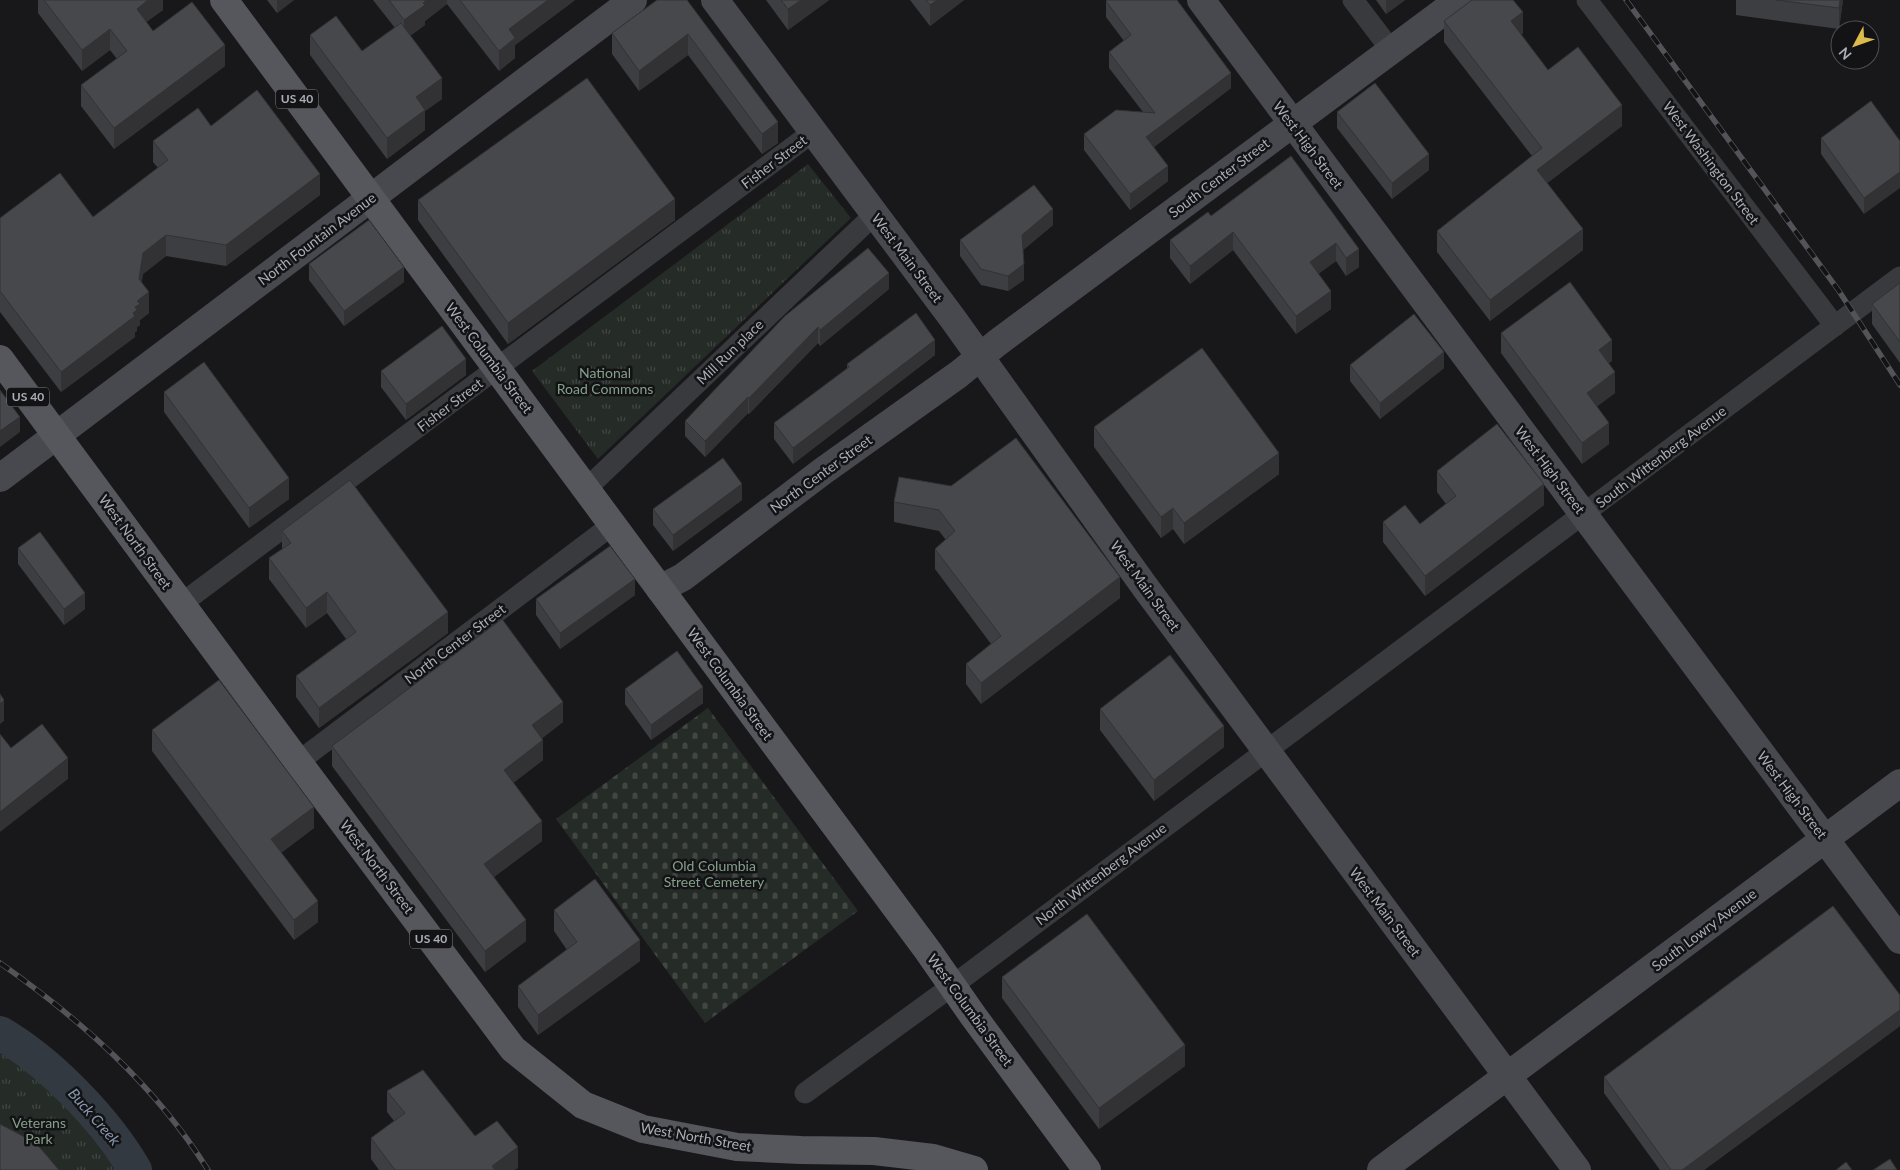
<svg xmlns="http://www.w3.org/2000/svg" width="1900" height="1170" font-family="Lato,sans-serif">
<defs>
<pattern id="cemetery-stones" width="16" height="16" patternUnits="userSpaceOnUse" patternTransform="scale(1.25)"><rect width="16" height="16" fill="#252b26"/><path d="M2 7V4a2 2 0 0 1 4 0v3zM10 15v-3a2 2 0 0 1 4 0v3z" fill="#424743"/></pattern>
<pattern id="park-tufts" width="24" height="20" patternUnits="userSpaceOnUse" patternTransform="scale(1.25)"><rect width="24" height="20" fill="#252b26"/><path d="M3 7l-1-3M5 7V3M7 7l1-3M15 17l-1-3M17 17v-4M19 17l1-3" fill="none" stroke="#424743"/></pattern>
</defs>
<rect width="100%" height="100%" fill="#18181a"/>
<polygon fill="url(#cemetery-stones)" points="708,708 858,911 705,1023 556,819"/>
<g fill="url(#park-tufts)">
<polygon points="808,164 851,218 598,459 532,371"/>
<polygon points="0,1051 16,1061 73,1110 117,1170 0,1170"/>
</g>
<g fill="none" stroke-linecap="round" stroke-linejoin="round">
<path stroke="#333941" stroke-width="34" d="M0,1033C50,1062 106,1120 135,1170"/>
<g stroke="#393a3e" stroke-width="21">
<polyline points="1353,0 1391,50"/>
<polyline points="1587,0 1835,326"/>
<polyline points="586,489 875,214"/>
<polyline points="181,604 813,132"/>
<polyline points="298,762 612,525"/>
<polyline points="805,1093 952,986 1900,277"/>
</g>
<g stroke="#48494e" stroke-width="28">
<polyline points="715,0 953,319 1145,587 1577,1170"/>
<polyline points="1201,0 1900,940"/>
<polyline points="0,478 633,0"/>
<polyline points="660,589 683,577 823,471 959,374 997,343 1459,0"/>
<polyline points="1381,1170 1900,783"/>
</g>
<g stroke="#56575d" stroke-width="28">
<polyline points="224,0 928,951 974,1017 1087,1170"/>
<polyline points="0,359 298,762 513,1049 583,1105 643,1129 737,1147 801,1150 874,1151 933,1158 974,1170"/>
</g>
<g stroke="#535459" stroke-width="5.5">
<g id="rail">
<polyline points="1626,0 1839,291 1900,385"/>
<path d="M0,963C81,1020 155,1085 208,1170"/>
</g>
</g>
<use href="#rail" stroke="#131315" stroke-width="4" stroke-dasharray="11" stroke-linecap="butt"/>
</g>
<g fill="#3d3e41">
<polygon points="38,0 163,0 163,10 146,22 153,31 225,66 114,149 81,106 81,85 117,59 110,50 82,71 38,13"/>
<polygon points="267,0 294,0 277,13"/>
<polygon points="373,0 575,0 515,45 515,58 499,71 447,4 425,21 425,25 410,36 442,99 425,111 425,130 387,159 310,55 310,35 362,51 395,28"/>
<polygon points="687,0 778,143 762,154 688,55 639,91 612,54 612,33"/>
<polygon points="766,0 829,0 788,30"/>
<polygon points="910,0 964,0 930,26"/>
<polygon points="1376,0 1405,0 1386,14"/>
<polygon points="1736,0 1843,0 1839,29 1736,15"/>
<polygon points="1106,1 1231,88 1154,147 1168,181 1130,210 1084,150 1084,134 1143,112 1109,68 1109,52 1124,41 1106,17"/>
<polygon points="1444,21 1523,33 1521,35 1548,70 1622,126 1547,183 1583,250 1490,321 1437,252 1437,231 1532,156 1444,42"/>
<polygon points="1337,112 1429,170 1392,199 1337,128"/>
<polygon points="211,126 320,195 226,266 166,256 143,274 141,282 149,313 140,320 140,325 137,327 137,331 135,332 135,337 61,392 0,312 0,218 93,217 158,168 153,162 153,141"/>
<polygon points="1821,138 1900,141 1864,214 1821,154"/>
<polygon points="1291,156 1359,267 1346,276 1336,261 1318,274 1331,309 1296,334 1233,250 1190,284 1170,258 1170,240 1211,216"/>
<polygon points="418,200 675,220 508,344 418,220"/>
<polygon points="1053,225 1023,250 1024,280 1008,291 981,285 960,256 960,240"/>
<polygon points="309,264 404,282 344,326 309,280"/>
<polygon points="1900,283 1900,363 1872,324 1872,304"/>
<polygon points="889,289 820,346 818,343 749,414 748,413 705,457 685,436 685,421 785,316"/>
<polygon points="1501,333 1612,361 1608,363 1615,393 1597,406 1609,444 1582,464 1501,353"/>
<polygon points="935,355 793,464 774,439 774,423 847,369 847,364"/>
<polygon points="1350,365 1444,368 1380,419 1350,381"/>
<polygon points="381,371 466,375 406,420 381,387"/>
<polygon points="164,392 289,499 249,528 164,412"/>
<polygon points="1094,427 1279,474 1184,544 1173,529 1161,538 1094,447"/>
<polygon points="1437,471 1544,505 1425,596 1383,542 1383,522 1420,524 1446,504 1437,492"/>
<polygon points="899,477 1120,598 981,704 966,684 966,664 991,644 935,569 935,549 946,540 939,531 894,522 894,502"/>
<polygon points="742,500 673,551 653,525 653,509"/>
<polygon points="282,531 448,633 319,728 296,697 296,676 346,639 327,613 306,628 269,579 269,558 282,549"/>
<polygon points="18,548 85,609 64,625 18,564"/>
<polygon points="635,595 560,649 536,615 536,599"/>
<polygon points="625,689 703,703 651,740 625,704"/>
<polygon points="1100,709 1224,747 1154,801 1100,730"/>
<polygon points="563,722 541,739 543,760 513,783 542,841 494,877 526,941 485,972 332,766 332,746"/>
<polygon points="152,730 314,828 281,853 318,922 294,940 152,751"/>
<polygon points="554,910 640,961 538,1035 518,1007 518,986 567,950 554,931"/>
<polygon points="1002,977 1185,1066 1099,1129 1002,998"/>
<polygon points="1900,1026 1704,1170 1660,1170 1604,1093 1604,1077"/>
<polygon points="387,1091 475,1136 518,1168 514,1170 379,1170 371,1159 371,1138 394,1121 387,1112"/>
</g>
<g fill="#323235">
<polygon points="148,0 163,0 163,10 137,29 137,9"/>
<polygon points="277,0 294,0 277,13"/>
<polygon points="426,0 447,0 447,4 425,21 425,25 404,40 404,20"/>
<polygon points="548,0 575,0 515,45 515,58 499,71 499,51 509,29"/>
<polygon points="801,0 829,0 788,30 788,9"/>
<polygon points="937,0 964,0 930,26 930,5"/>
<polygon points="1386,0 1405,0 1386,14"/>
<polygon points="1840,0 1843,0 1839,29 1839,8"/>
<polygon points="1523,12 1523,33 1511,42 1511,21"/>
<polygon points="110,29 110,50 82,71 82,50"/>
<polygon points="688,34 688,55 639,91 639,71"/>
<polygon points="225,45 225,66 114,149 114,128"/>
<polygon points="1231,73 1231,88 1146,153 1146,137"/>
<polygon points="442,78 442,99 425,111 425,130 387,159 387,138 416,97"/>
<polygon points="1622,105 1622,126 1537,191 1537,170"/>
<polygon points="778,122 778,143 762,154 762,134"/>
<polygon points="1429,154 1429,170 1392,199 1392,183"/>
<polygon points="1168,166 1168,181 1130,210 1130,194"/>
<polygon points="1900,172 1900,188 1864,214 1864,198"/>
<polygon points="320,174 320,195 226,266 226,245"/>
<polygon points="675,199 675,220 508,344 508,323"/>
<polygon points="1053,209 1053,225 1022,251 1022,235"/>
<polygon points="1583,229 1583,250 1490,321 1490,300"/>
<polygon points="1233,232 1233,250 1190,284 1190,266"/>
<polygon points="166,235 166,256 143,274 139,299 139,279 143,253"/>
<polygon points="1336,243 1336,261 1310,280 1310,262"/>
<polygon points="1359,249 1359,267 1346,276 1346,258"/>
<polygon points="1024,264 1024,280 1008,291 1008,276"/>
<polygon points="404,267 404,282 344,326 344,311"/>
<polygon points="889,273 889,289 820,346 820,330"/>
<polygon points="1331,291 1331,309 1296,334 1296,316"/>
<polygon points="149,292 149,313 140,320 140,325 137,327 137,331 135,332 135,337 61,392 61,372 133,313 137,301"/>
<polygon points="818,327 818,343 749,414 749,398"/>
<polygon points="935,340 935,355 793,464 793,448"/>
<polygon points="1612,340 1612,361 1599,371 1599,350"/>
<polygon points="1444,352 1444,368 1380,419 1380,403"/>
<polygon points="466,359 466,375 406,420 406,404"/>
<polygon points="1615,372 1615,393 1587,414 1587,393"/>
<polygon points="748,397 748,413 705,457 705,441"/>
<polygon points="20,417 20,432 0,447 0,431"/>
<polygon points="1609,423 1609,444 1582,464 1582,443"/>
<polygon points="1279,453 1279,474 1184,544 1184,523"/>
<polygon points="289,478 289,499 249,528 249,508"/>
<polygon points="742,484 742,500 673,551 673,535"/>
<polygon points="1544,484 1544,505 1425,596 1425,576"/>
<polygon points="1173,508 1173,529 1161,538 1161,517"/>
<polygon points="1120,577 1120,598 981,704 981,683"/>
<polygon points="635,579 635,595 560,649 560,633"/>
<polygon points="327,592 327,613 306,628 306,608"/>
<polygon points="85,593 85,609 64,625 64,609"/>
<polygon points="448,612 448,633 319,728 319,708"/>
<polygon points="703,687 703,703 651,740 651,725"/>
<polygon points="4,700 4,721 0,724 0,704"/>
<polygon points="563,702 563,722 532,746 532,725"/>
<polygon points="1224,726 1224,747 1154,801 1154,780"/>
<polygon points="543,740 543,760 504,790 504,770"/>
<polygon points="68,758 68,779 0,832 0,812"/>
<polygon points="314,807 314,828 271,860 271,839"/>
<polygon points="542,821 542,841 484,884 484,864"/>
<polygon points="318,901 318,922 294,940 294,920"/>
<polygon points="526,920 526,941 485,972 485,951"/>
<polygon points="640,940 640,961 538,1035 538,1015"/>
<polygon points="1900,1010 1900,1026 1704,1170 1682,1170"/>
<polygon points="1185,1045 1185,1066 1099,1129 1099,1108"/>
<polygon points="518,1147 518,1168 514,1170 492,1170 492,1166"/>
</g>
<g fill="#47484c" stroke="#323235">
<polygon points="44,0 148,0 137,9 153,31 192,2 225,45 114,128 81,85 127,51 110,29 82,50"/>
<polygon points="389,0 426,0 423,3 425,5 404,20"/>
<polygon points="460,0 548,0 509,29 515,38 499,51"/>
<polygon points="657,0 687,0 778,122 762,134 688,34 639,71 612,33"/>
<polygon points="781,0 801,0 788,9"/>
<polygon points="926,0 937,0 930,5"/>
<polygon points="1107,0 1177,0 1231,73 1146,137 1168,166 1130,194 1084,134 1116,110 1155,113 1109,52 1131,35 1106,1"/>
<polygon points="1472,0 1513,0 1523,12 1511,21 1548,70 1578,47 1622,105 1537,170 1583,229 1490,300 1437,231 1542,148 1444,21"/>
<polygon points="1776,0 1840,0 1839,8"/>
<polygon points="336,16 362,51 401,23 442,78 416,97 425,110 387,138 310,35"/>
<polygon points="587,78 675,199 508,323 418,200"/>
<polygon points="1375,83 1429,154 1392,183 1337,112"/>
<polygon points="257,90 320,174 226,245 166,235 143,253 139,279 149,292 137,301 140,304 135,307 137,310 133,313 135,316 61,372 0,291 0,218 60,173 93,217 168,160 153,141 198,108 211,126"/>
<polygon points="1871,101 1900,141 1900,172 1864,198 1821,138"/>
<polygon points="1291,156 1359,249 1346,258 1336,243 1310,262 1331,291 1296,316 1233,232 1190,266 1170,240 1208,212 1211,216"/>
<polygon points="1034,185 1053,209 1022,235 1024,264 1008,276 981,269 960,240"/>
<polygon points="369,220 404,267 344,311 309,264"/>
<polygon points="868,248 889,273 820,330 818,327 749,398 748,397 705,441 685,421 785,316"/>
<polygon points="1570,282 1612,340 1599,350 1615,372 1587,393 1609,423 1582,443 1501,333"/>
<polygon points="1900,283 1900,342 1872,304"/>
<polygon points="916,313 935,340 793,448 774,423 849,367 847,364"/>
<polygon points="1414,314 1444,352 1380,403 1350,365"/>
<polygon points="442,326 466,359 406,404 381,371"/>
<polygon points="1202,348 1279,453 1184,523 1173,508 1161,517 1094,427"/>
<polygon points="204,362 289,478 249,508 164,392"/>
<polygon points="0,390 20,417 0,431"/>
<polygon points="1497,424 1544,484 1425,576 1383,522 1405,505 1420,524 1456,496 1437,471"/>
<polygon points="1016,438 1120,577 981,683 966,664 1001,636 935,549 955,531 939,510 894,502 899,477 951,486"/>
<polygon points="723,458 742,484 673,535 653,509"/>
<polygon points="350,480 448,612 319,708 296,676 356,632 327,592 306,608 269,558 291,543 282,531"/>
<polygon points="40,532 85,593 64,609 18,548"/>
<polygon points="610,546 635,579 560,633 536,599"/>
<polygon points="502,619 563,702 532,725 543,740 504,770 542,821 484,864 526,920 485,951 332,746"/>
<polygon points="677,651 703,687 651,725 625,689"/>
<polygon points="1170,655 1224,726 1154,780 1100,709"/>
<polygon points="219,680 314,807 271,839 318,901 294,920 152,730"/>
<polygon points="0,694 4,700 0,704"/>
<polygon points="42,724 68,758 0,812 0,734 11,748"/>
<polygon points="595,879 640,940 538,1015 518,986 577,942 554,910"/>
<polygon points="1833,906 1900,995 1900,1010 1682,1170 1671,1170 1604,1077"/>
<polygon points="1087,914 1185,1045 1099,1108 1002,977"/>
<polygon points="423,1070 475,1136 497,1121 518,1147 492,1166 495,1170 395,1170 371,1138 405,1113 387,1091"/>
<polygon points="0,1124 36,1143 59,1170 0,1170"/>
<polygon points="1890,1159 1897,1170 1873,1170"/>
<polygon points="1846,1162 1852,1170 1836,1170"/>
</g>
<g text-anchor="middle" stroke-width="5" stroke-linejoin="round" paint-order="stroke">
<g fill="#131315" stroke="#7e8087" stroke-width="1">
<rect x="276" y="89.5" width="42" height="19" rx="4"/>
<rect x="7" y="387.5" width="42" height="19" rx="4"/>
<rect x="410" y="929.5" width="42" height="19" rx="4"/>
</g>
<g font-size="12" font-weight="bold" fill="#acaeb8">
<text x="297" y="103">US 40</text>
<text x="28" y="401">US 40</text>
<text x="431" y="943">US 40</text>
</g>
<g font-size="14" fill="#acaeb8" stroke="#131315">
<text transform="translate(1308 145) rotate(53)" y="5">West High Street</text>
<text transform="translate(774 162) rotate(-37)" y="5">Fisher Street</text>
<text transform="translate(1711 163) rotate(53)" y="5">West Washington Street</text>
<text transform="translate(1219 178) rotate(-37)" y="5">South Center Street</text>
<text transform="translate(317 239) rotate(-37)" y="5">North Fountain Avenue</text>
<text transform="translate(907 258) rotate(53)" y="5">West Main Street</text>
<text transform="translate(730 352) rotate(-44)" y="5">Mill Run place</text>
<text transform="translate(489 358) rotate(53)" y="5">West Columbia Street</text>
<text transform="translate(450 405) rotate(-37)" y="5">Fisher Street</text>
<text transform="translate(1661 457) rotate(-37)" y="5">South Wittenberg Avenue</text>
<text transform="translate(1550 470) rotate(53)" y="5">West High Street</text>
<text transform="translate(821 474) rotate(-36)" y="5">North Center Street</text>
<text transform="translate(135 542) rotate(54)" y="5">West North Street</text>
<text transform="translate(1145 586) rotate(54)" y="5">West Main Street</text>
<text transform="translate(455 644) rotate(-37)" y="5">North Center Street</text>
<text transform="translate(730 684) rotate(54)" y="5">West Columbia Street</text>
<text transform="translate(1792 795) rotate(53)" y="5">West High Street</text>
<text transform="translate(377 867) rotate(53)" y="5">West North Street</text>
<text transform="translate(1101 874) rotate(-37)" y="5">North Wittenberg Avenue</text>
<text transform="translate(1385 912) rotate(53)" y="5">West Main Street</text>
<text transform="translate(1704 930) rotate(-37)" y="5">South Lowry Avenue</text>
<text transform="translate(970 1010) rotate(54)" y="5">West Columbia Street</text>
<text transform="translate(696 1137) rotate(10)" y="5">West North Street</text>
</g>
<g font-size="14" fill="#85a08a" stroke="#131315">
<text x="605" y="378">National<tspan x="605" dy="16">Road Commons</tspan></text>
<text x="714" y="871">Old Columbia<tspan x="714" dy="16">Street Cemetery</tspan></text>
<text x="39" y="1128">Veterans<tspan x="39" dy="16">Park</tspan></text>
</g>
<g font-size="15" font-style="italic" fill="#8798ae" stroke="#131315">
<text transform="translate(94 1117) rotate(49)" y="5">Buck Creek</text>
</g>
</g>
<g transform="translate(1855 45) rotate(229)"><circle r="24" fill="#131315" stroke="#505156"/>
<path d="M0-4L9 19L0 12L-9 19Z" fill="#dcbb4d"/>
<text y="-8" font-size="14" font-weight="bold" text-anchor="middle" fill="#acaeb8">N</text>
</g>
</svg>
